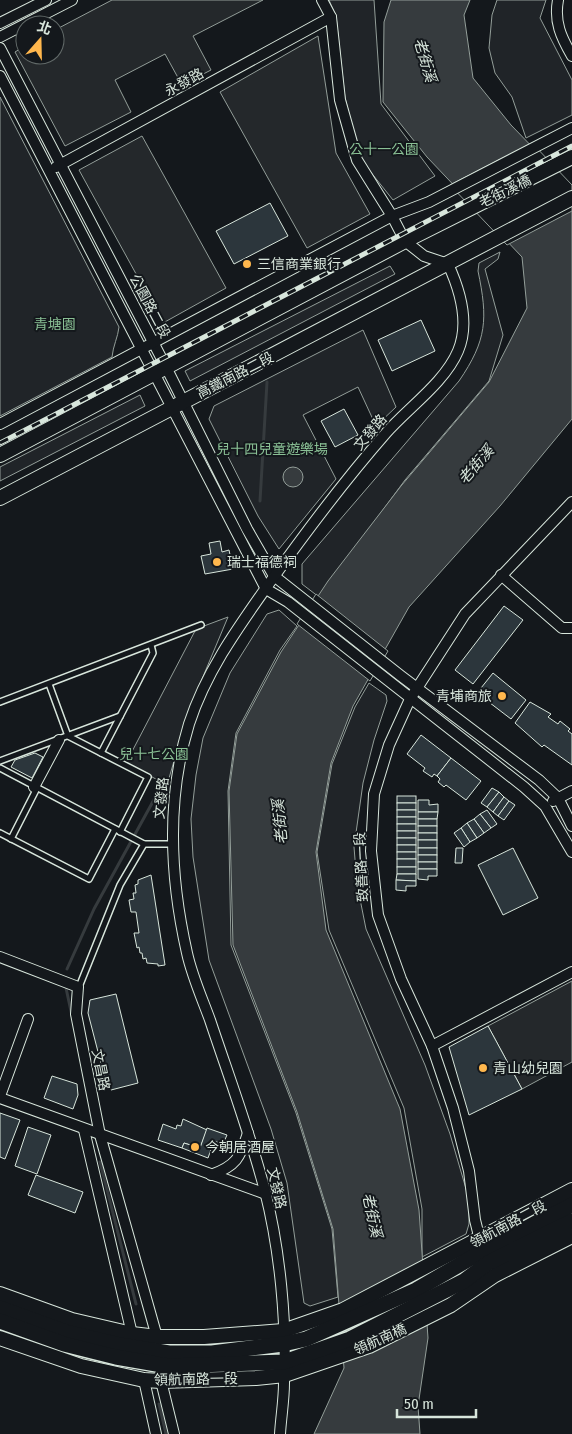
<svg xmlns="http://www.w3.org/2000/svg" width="572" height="1434" font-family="'Fira Sans Condensed','Noto Sans TC',sans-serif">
<rect width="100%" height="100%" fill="#14181c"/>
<g fill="#202428" stroke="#939e99">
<polygon points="329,0 374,0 381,104 435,176 393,200 361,160 345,98 336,16"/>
<polygon points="497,0 546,0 540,18 572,80 572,115 526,138 512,97 495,73 489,48 492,15"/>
<path d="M0,97L119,327C118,337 113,346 112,357L0,416Z"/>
<path d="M500,252L498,259L485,269L503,335L489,381L405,480L319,597L302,584V564L459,381C487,340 488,319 478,271L479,263Z"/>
<polygon points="390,266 395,274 190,381 185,371"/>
<polygon points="363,330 396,407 376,426 358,387 303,415 336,479 279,549 258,516 209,419 214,406"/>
<polygon points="140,395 145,406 0,481 0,467"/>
<polygon points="279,610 297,626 280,650 236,733 228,791 231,945 296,1113 332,1229 338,1297 310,1306 304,1303 287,1183 271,1129 209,960 193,857 191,819 196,775 203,738 230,673 267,614"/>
<polygon points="228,617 189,710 167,785 126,763 196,629"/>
<polygon points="369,683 386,695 387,701 374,740 363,783 354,847 357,884 366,929 425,1065 450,1134 469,1199 469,1224 466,1234 422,1257 422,1209 404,1108 329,930 317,852 332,764 355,707"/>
</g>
<g fill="#24282b" stroke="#939e99">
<polygon points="112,0 263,0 193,36 211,70 182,85 165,54 115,80 131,112 65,146 15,52 25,46 25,55 55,55 55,30"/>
<polygon points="318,36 336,153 370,214 307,248 220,92"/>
<polygon points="142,136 226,288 163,323 79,170"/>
<polygon points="572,981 572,1062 522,1089 488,1026"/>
</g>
<g fill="#363b3e" stroke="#939e99">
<polygon points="391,0 470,0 464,15 473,78 511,125 572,188 572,419 500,506 409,607 353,706 331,763 316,852 326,930 400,1109 419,1210 428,1338 418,1406 420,1434 314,1434 344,1368 333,1229 297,1112 233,945 229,791 237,734 281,652 328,581 401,486 489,382 527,308 522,257 427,157 383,102 384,22"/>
<circle cx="293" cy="477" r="10"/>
</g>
<g fill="#14181c" stroke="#939e99">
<polygon points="532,143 572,185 572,211 507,245 450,185"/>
<polygon points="316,594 388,651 370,681 297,624"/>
</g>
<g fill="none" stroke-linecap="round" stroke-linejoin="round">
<g stroke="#363b3e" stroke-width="3">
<polyline points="260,501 267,382"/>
<polyline points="67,969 94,909 162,785"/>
<polyline points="66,988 72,1016"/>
<polyline points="100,1162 136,1304"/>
<polyline points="159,1404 166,1434"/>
</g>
</g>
<g fill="#2c363c" stroke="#d8e6dc">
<polygon points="270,203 288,236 234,264 216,231"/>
<polygon points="421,320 435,351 392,371 378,340"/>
<polygon points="344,409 358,435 335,447 321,421"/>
<polygon points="220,541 222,552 229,550 233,569 205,574 201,556 211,554 209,543"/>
<polygon points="504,606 523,620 473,684 455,670"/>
<polygon points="493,673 526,700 511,719 477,693"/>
<polygon points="530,702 551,714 548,717 558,724 560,721 570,729 568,731 572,734 572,765 544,745 542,747 515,723"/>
<polygon points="421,735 451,758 437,776 434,774 432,777 423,771 425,768 407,754"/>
<polygon points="35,753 43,757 32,778 11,767 15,760"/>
<polygon points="451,758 481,781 466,800 446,785 444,787 438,782 440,779 437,776"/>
<polygon points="492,788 499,792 487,807 481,803"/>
<polygon points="499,792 504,797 493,812 487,807"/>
<rect x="397" y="796" width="19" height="7"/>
<polygon points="504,797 509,801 498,816 493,812"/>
<polygon points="418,800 429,800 429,805 438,804 438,812 418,812"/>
<polygon points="509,801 515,805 504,820 498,816"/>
<rect x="397" y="803" width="19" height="7"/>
<rect x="397" y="810" width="19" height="7"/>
<polygon points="487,810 497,824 491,828 480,814"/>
<polygon points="418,812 438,812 437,819 418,819"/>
<polygon points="480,814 491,828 484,833 474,819"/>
<rect x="397" y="817" width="19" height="7"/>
<rect x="418" y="819" width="19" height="7"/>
<polygon points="474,819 484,833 477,838 467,823"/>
<polygon points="467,823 477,838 470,842 461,828"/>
<rect x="397" y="824" width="19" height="7"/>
<rect x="418" y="826" width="19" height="7"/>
<polygon points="461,828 470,842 464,847 454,833"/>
<rect x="397" y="831" width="19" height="7"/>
<rect x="418" y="833" width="19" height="7"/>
<rect x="397" y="838" width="19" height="7"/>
<rect x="418" y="840" width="19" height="8"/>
<rect x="397" y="845" width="19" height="7"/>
<rect x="418" y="848" width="19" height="7"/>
<polygon points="456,848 463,848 462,863 455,863"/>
<polygon points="513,848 538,898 503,915 478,865"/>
<rect x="397" y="852" width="19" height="7"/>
<rect x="418" y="855" width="19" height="7"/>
<rect x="397" y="859" width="19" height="8"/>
<rect x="418" y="862" width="19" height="7"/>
<rect x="397" y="867" width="19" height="7"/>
<polygon points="418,869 437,869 437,876 428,876 428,880 418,879"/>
<polygon points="397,874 416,874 416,881 396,880"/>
<polygon points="151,875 165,965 158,966 158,964 147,963 146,958 143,959 142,953 140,953 139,947 137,948 134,933 139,933 136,912 131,912 129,900 134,899 133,893 136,893 135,885 138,884 138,880"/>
<polygon points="396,880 416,881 416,886 406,886 406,891 396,890"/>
<polygon points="116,994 138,1083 111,1090 105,1079 88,1013 90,1000"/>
<polygon points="488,1026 522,1089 469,1115 449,1047"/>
<polygon points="52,1076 77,1084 78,1095 73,1109 44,1098"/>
<polygon points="0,1113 20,1120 5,1159 0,1157"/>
<polygon points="183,1119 207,1130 200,1148 184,1143 182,1148 158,1140 163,1124 176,1129 177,1125 181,1126"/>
<polygon points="28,1127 51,1135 37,1174 15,1166"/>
<polygon points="207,1128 227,1135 223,1144 214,1141 208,1158 182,1148 184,1143 200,1148"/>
<polygon points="36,1175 83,1192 75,1213 28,1195"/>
</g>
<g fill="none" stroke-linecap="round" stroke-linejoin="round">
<g stroke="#d8e6dc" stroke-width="8">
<g id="lane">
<polyline points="49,684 68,736 148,777 120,832"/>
<polyline points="0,702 201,625"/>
<polyline points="101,753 153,653 151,645"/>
<polyline points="0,761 120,716"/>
<polyline points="0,768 144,844"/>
<polyline points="0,833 89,879 115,829"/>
<polyline points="11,839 37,788"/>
<polyline points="79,987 120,885 144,844 172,844"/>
</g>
</g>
<g stroke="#d8e6dc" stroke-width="12">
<g id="street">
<path d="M558,0C554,22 561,37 572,56"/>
<polyline points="0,23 46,0"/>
<polyline points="0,37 72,0"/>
<polyline points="0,48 166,367 247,529 274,576 401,676 539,780 558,798 572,826"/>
<polyline points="0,76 266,589"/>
<polyline points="56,167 331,17"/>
<polyline points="0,424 392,216 429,202 572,128"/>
<polyline points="501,575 562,628 572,628"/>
<polyline points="266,589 288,602 524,787 545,806 572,852"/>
<polyline points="34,787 59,740"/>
<polyline points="553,801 572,791"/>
<polyline points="0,957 78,987 76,1014 100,1135 157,1337"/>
<polyline points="432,1046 572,972"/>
<polyline points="0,1096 28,1019"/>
<polyline points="0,1098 266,1194"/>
<polyline points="84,1130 132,1334"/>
<path d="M211,1175C236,1166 240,1158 248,1133"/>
<polyline points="481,1244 475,1220 469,1171 453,1108 432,1046 401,979 378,915 371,851 374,794 389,745 410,699 465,614 572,502"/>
<polyline points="144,1380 156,1434"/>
<polyline points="161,1381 174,1434"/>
<path d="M280,1434C281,1417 284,1400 284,1383C287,1323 280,1250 265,1191C250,1133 229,1077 210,1020C202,998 192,976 187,953C170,878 166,799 189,724C206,672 237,629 268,585C305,533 344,481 386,433C408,408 445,382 458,351C470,323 460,290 448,264L424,256L405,241L392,216L357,160L340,100L331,17L322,0"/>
</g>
</g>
<g stroke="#d8e6dc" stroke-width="16">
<g id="secondary">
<polyline points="0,455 405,241 572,157"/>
<polyline points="0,498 572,198"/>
<polyline points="0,1294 72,1320 132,1334 157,1337 204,1337 283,1331 343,1310 572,1190"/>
<polyline points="0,1338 81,1366 144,1380 161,1381 256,1378 285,1375 369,1346 451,1305 495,1275 572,1236"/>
</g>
</g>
<g stroke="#d8e6dc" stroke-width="18">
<g id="primary">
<polyline points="0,1308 66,1332 120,1345 169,1353 212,1353 283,1344 306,1339 416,1290 483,1251 572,1205"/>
<polyline points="0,1321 64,1344 116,1357 168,1366 284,1362 350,1339 464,1281 488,1263 572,1221"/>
</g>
</g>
<use href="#lane" stroke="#14181c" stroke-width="5"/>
<use href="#street" stroke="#14181c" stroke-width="10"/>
<use href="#secondary" stroke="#14181c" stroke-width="14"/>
<use href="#primary" stroke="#14181c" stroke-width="15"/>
<g stroke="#d8e6dc" stroke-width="5">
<polyline id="rail" points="0,443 572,146"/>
</g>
<use href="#rail" stroke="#14181c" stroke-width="3" stroke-dasharray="9" stroke-linecap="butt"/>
</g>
<g fill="#ffb74d" stroke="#14181c" stroke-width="2">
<circle cx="247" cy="264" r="5"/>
<circle cx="217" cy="562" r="5"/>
<circle cx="502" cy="696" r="5"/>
<circle cx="483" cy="1068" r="5"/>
<circle cx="195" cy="1147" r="5"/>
</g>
<g text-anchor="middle" stroke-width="4" stroke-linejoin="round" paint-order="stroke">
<g font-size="14" fill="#d8e6dc" stroke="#14181c">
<text transform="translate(184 82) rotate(-29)" y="5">永發路</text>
<text transform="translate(505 191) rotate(-26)" y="5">老街溪橋</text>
<text transform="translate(150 306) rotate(62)" y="5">公園路二段</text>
<text transform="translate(235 375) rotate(-27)" y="5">高鐵南路二段</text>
<text transform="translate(370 432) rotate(-49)" y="5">文發路</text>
<text transform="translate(161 798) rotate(-84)" y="5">文發路</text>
<text transform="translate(361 867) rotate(-93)" y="5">致善路一段</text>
<text transform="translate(101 1070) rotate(79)" y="5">文昌路</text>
<text transform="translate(277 1188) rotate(77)" y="5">文發路</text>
<text transform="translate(508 1224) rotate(-28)" y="5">領航南路二段</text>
<text transform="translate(380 1339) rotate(-24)" y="5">領航南橋</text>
<text transform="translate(196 1379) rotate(-1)" y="5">領航南路一段</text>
</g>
<g font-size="14" fill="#8ac095" stroke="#14181c">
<text x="384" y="154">公十一公園</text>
<text x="55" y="329">青塘園</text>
<text x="272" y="454">兒十四兒童遊樂場</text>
<text x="154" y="759">兒十七公園</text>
</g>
<g font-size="14" fill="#d8e6dc" stroke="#14181c" text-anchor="start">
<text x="257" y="269">三信商業銀行</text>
<text x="227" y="567">瑞士福德祠</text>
<text x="492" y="701" text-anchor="end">青埔商旅</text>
<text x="493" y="1073">青山幼兒園</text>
<text x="205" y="1152">今朝居酒屋</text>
</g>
<g font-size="15" font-style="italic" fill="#d8e6dc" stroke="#14181c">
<text transform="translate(425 60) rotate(74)" y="5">老街溪</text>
<text transform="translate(476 465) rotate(-49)" y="5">老街溪</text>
<text transform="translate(280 822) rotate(-95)" y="5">老街溪</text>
<text transform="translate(372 1215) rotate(78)" y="5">老街溪</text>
</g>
</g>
<g transform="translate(40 40) rotate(20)"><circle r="24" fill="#14181c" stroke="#626a69"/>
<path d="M0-4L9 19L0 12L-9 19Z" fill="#ffb74d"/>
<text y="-8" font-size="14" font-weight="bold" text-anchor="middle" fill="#d8e6dc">北</text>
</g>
<path d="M397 1409v8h79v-8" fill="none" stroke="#d8e6dc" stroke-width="2.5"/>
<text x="404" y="1409" font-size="15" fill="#d8e6dc" stroke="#14181c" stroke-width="4" paint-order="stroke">50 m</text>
</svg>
